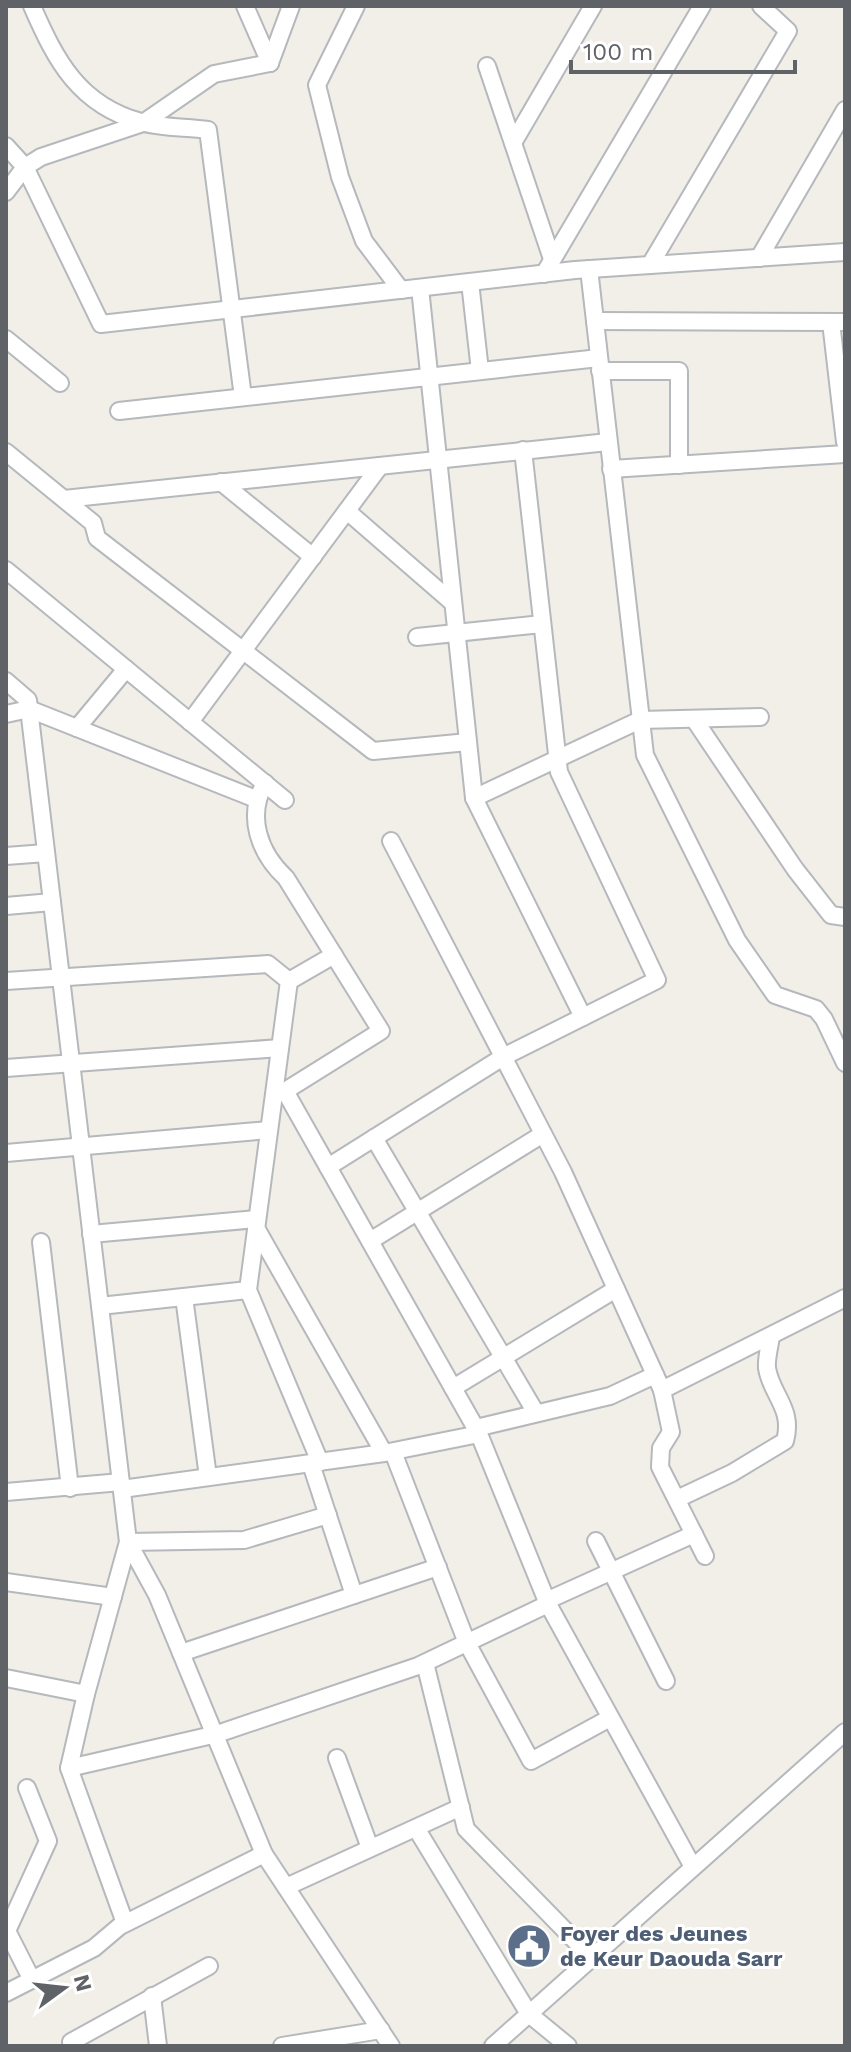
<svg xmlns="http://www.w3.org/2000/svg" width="851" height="2052" font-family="'Work Sans',sans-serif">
<rect width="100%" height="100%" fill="#f1efe8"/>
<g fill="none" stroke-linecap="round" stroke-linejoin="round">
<g stroke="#b5b8bc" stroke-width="20">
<g id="minor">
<path d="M32,6C56,61 79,105 141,122C162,128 187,127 208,130L243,397"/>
<polyline points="245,6 270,63"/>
<polyline points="356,6 317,85 340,177 364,241 401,290"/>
<polyline points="270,63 291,6"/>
<polyline points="487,66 552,259"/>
<polyline points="513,143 593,6"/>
<polyline points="6,146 25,167 101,324 575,270 845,252"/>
<polyline points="6,192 25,167 41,157 143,123 214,74 270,63"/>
<polyline points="759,258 845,110"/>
<polyline points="650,265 788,31 761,6"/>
<polyline points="589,269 645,755 737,940 775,995 816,1009 824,1019 845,1063"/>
<polyline points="544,274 702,6"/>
<polyline points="470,282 480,371"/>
<polyline points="420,288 474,798 583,1017"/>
<polyline points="595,321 845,322"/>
<polyline points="831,322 845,442"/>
<polyline points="6,339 60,383"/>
<polyline points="600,371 679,371 679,465"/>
<polyline points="119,411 599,358"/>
<polyline points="6,452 93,523 97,538 373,751 468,742"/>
<polyline points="611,469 845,454"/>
<polyline points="221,482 313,557"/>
<polyline points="64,499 608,442"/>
<polyline points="347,511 453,603"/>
<polyline points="6,570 285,800"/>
<polyline points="417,637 542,624"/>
<polyline points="6,681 28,700 128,1542 86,1694 69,1768 125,1923"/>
<polyline points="6,714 29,709 256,799"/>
<polyline points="694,719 795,869 831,915 845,917"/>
<polyline points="190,722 380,466"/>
<polyline points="77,728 126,669"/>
<path d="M265,783C246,816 259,853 286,878L381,1031L285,1091L275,1090"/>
<polyline points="474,798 640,720 760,717"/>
<polyline points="391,841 563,1172 662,1390 671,1432 661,1448 660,1467 705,1556"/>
<polyline points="6,856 46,853"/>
<polyline points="6,906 52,902"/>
<polyline points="6,981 268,964 289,981"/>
<polyline points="289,981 248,1290 320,1462"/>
<polyline points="289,981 334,955"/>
<polyline points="6,1068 280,1048"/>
<polyline points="285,1091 479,1434 548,1604 693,1867"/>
<polyline points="374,1138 536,1413"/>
<polyline points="6,1153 269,1130"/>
<polyline points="328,1167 503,1057 657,980 559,772 523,450"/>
<polyline points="256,1228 384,1453"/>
<polyline points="91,1234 257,1219"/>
<polyline points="370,1241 543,1134"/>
<polyline points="41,1242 70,1488"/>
<polyline points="184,1297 208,1477"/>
<polyline points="100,1306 248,1290"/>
<polyline points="453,1388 616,1289"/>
<polyline points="662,1390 845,1298"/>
<polyline points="476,1428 610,1396 655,1375"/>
<polyline points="393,1452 467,1643 531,1761 610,1718"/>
<polyline points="311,1464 354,1595"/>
<polyline points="122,1489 384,1453 479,1434"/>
<polyline points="6,1492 121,1482"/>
<path d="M677,1499L732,1473L785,1441C794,1408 771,1395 767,1368C766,1358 770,1345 771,1336"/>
<polyline points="596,1541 666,1681"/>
<polyline points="128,1542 157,1595 264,1854 391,2046"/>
<polyline points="128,1542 244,1540 328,1515"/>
<polyline points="6,1582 113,1597"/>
<polyline points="546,1601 694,1534"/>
<polyline points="181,1653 438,1567"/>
<polyline points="425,1663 466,1829 592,1958"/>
<polyline points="6,1678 86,1694"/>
<polyline points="337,1758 370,1848"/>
<polyline points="69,1768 217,1734 418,1666 548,1604"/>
<polyline points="416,1828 529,2014 568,2046"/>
<polyline points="286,1887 461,1807"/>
<polyline points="6,1929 32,1980"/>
<polyline points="7,1931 48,1841 27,1788"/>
<polyline points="6,1993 94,1948 120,1926 264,1854"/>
<polyline points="152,1996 158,2046"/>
<polyline points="73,2046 71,2042 209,1966"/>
<polyline points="282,2046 381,2030"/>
<polyline points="493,2046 845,1732"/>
</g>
</g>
<use href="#minor" stroke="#fff" stroke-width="16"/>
</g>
<defs>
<g id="civic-disc" transform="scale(2.3)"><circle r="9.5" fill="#5c6f8a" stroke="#fff"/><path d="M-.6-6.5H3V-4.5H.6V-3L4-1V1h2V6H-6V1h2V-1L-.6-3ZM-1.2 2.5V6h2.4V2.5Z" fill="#fff"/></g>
</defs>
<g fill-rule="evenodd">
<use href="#civic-disc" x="529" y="1946"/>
</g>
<g text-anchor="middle" stroke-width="6" stroke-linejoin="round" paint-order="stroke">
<g font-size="22" font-weight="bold" fill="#4e5e75" stroke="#fff" text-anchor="start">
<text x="560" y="1941">Foyer des Jeunes<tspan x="560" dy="25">de Keur Daouda Sarr</tspan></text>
</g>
</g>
<rect width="851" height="2052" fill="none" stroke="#5f6368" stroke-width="16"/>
<g transform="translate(64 1988) rotate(75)" stroke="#ffffff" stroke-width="6" paint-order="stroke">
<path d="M0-6L14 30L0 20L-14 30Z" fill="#5f6368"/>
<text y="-12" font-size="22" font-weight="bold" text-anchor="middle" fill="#5f6368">N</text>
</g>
<path d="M571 60v12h224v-12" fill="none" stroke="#5f6368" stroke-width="4"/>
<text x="583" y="60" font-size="24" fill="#5f6368" stroke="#ffffff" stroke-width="6" paint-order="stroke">100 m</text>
</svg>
